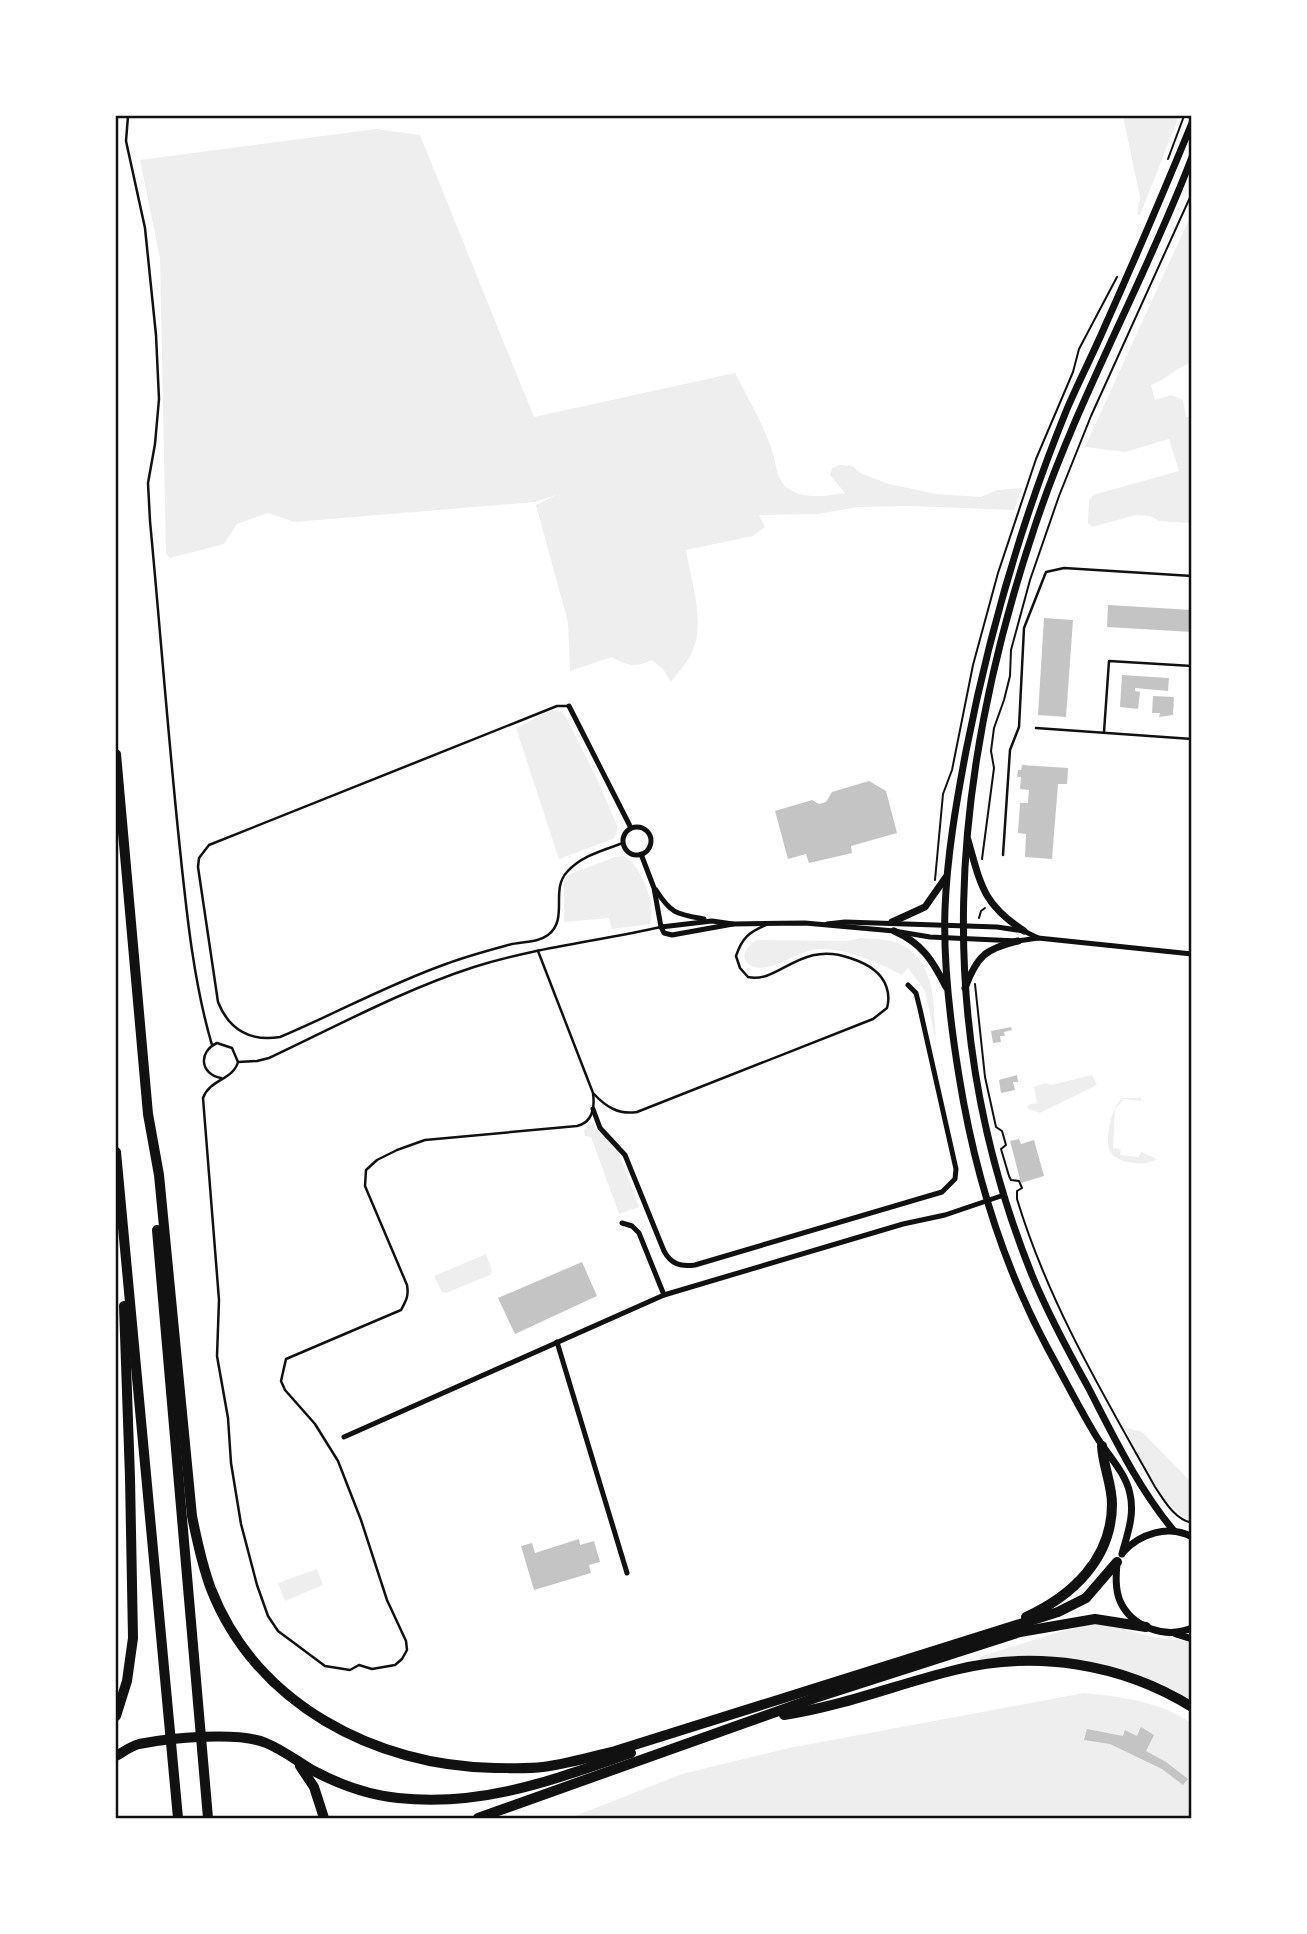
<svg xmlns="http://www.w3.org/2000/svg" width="1307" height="1934" font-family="'Times New Roman',serif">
<rect width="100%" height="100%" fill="#fff"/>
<g fill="#eee">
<polygon points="1123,116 1179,116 1140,215 1137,215 1140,197"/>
<path d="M376,129L420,135L534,417L735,373C749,400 766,428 774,457C776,467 778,480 786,487C801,500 827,496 845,493L830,475L832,468L840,465L852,466L860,473L889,484L936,494L981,497L997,490L1023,488L1014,510L910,506L858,507L818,514L759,515L765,527L753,536L686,550C691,581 705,619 693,650C689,661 678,672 671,682L663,669L652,660C635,668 628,666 612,657L570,671L568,622L536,505L556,495L535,502L294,522L268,513L237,524L224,544L170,558L166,554L160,258L140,160Z"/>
<path d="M1191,215V363C1175,368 1167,379 1151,385L1155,400L1171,395L1183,400L1186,417H1191V523L1159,521L1150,516L1136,515L1092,527L1088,523L1089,501L1093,495L1179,471L1169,439L1125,452L1085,447Z"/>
<path d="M553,710L561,711L566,717L596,777L617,825V833L613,839L559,859L516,728C529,722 539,715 553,710Z"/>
<path d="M624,856C642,866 656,905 650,924L612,929L609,918L564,922V880L568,875L615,857Z"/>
<path d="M861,938C873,939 889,939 900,944C938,962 933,1008 936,1043L925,991L908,968L902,975C876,962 837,943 808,951C791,956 773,971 755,967C737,962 745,946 757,940L847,941Z"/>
<polygon points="1092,1075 1097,1085 1040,1113 1027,1108 1028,1105 1037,1103 1034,1087 1045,1083 1051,1085"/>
<path d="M1123,1098H1141V1101L1124,1099L1115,1109L1113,1148L1121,1149L1120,1155L1139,1157L1141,1152L1157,1159C1145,1167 1117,1164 1110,1151C1104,1140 1112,1104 1123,1098Z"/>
<polygon points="594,1123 595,1128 618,1151 639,1207 619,1214 591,1137 585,1136 584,1130"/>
<polygon points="486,1254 492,1271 490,1275 446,1293 442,1292 434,1276"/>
<polygon points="1124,1427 1142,1432 1191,1482 1191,1523 1159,1495"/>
<polygon points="317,1569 323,1585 285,1601 278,1583"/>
<path d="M1093,1624C1116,1625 1136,1634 1159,1638C1170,1641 1181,1638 1191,1643V1702L1114,1668L980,1661L979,1657L1059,1632Z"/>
<path d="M1084,1693C1122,1697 1159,1701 1191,1723V1818H570L682,1774L789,1748Z"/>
</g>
<g fill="#c4c4c4">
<polygon points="1108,605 1192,610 1192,632 1107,627"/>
<polygon points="1044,618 1073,620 1066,717 1038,715"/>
<polygon points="1122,675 1169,678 1168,691 1135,688 1135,691 1140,692 1138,709 1120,707"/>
<polygon points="1153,696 1174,697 1173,715 1159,717 1160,713 1152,713"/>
<polygon points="1022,765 1068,768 1067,784 1058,784 1052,859 1025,857 1026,834 1018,833 1020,803 1028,803 1029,790 1020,789 1021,777 1017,777 1018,770 1021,770"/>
<polygon points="869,781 886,791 897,833 851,846 852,853 809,863 806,854 788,859 775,811 812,800 819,804 826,802 832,792"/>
<polygon points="1011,1027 1012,1030 1004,1032 1005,1036 1000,1036 1001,1042 993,1043 991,1031"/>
<polygon points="1017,1075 1018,1082 1013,1082 1015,1090 1001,1093 999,1080"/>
<polygon points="1019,1139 1021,1144 1034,1140 1044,1176 1021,1183 1010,1141"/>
<polygon points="582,1262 597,1296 515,1334 498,1298"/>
<polygon points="579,1539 580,1545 594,1541 600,1562 589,1565 591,1573 534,1590 521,1546 532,1543 535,1553"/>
<polygon points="1141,1727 1154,1735 1146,1751 1166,1762 1188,1779 1183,1785 1162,1769 1110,1744 1084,1740 1087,1729 1123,1736 1125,1730 1137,1736"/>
</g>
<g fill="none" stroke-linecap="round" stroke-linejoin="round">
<g stroke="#111" stroke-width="2">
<polyline points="1168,159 1184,116"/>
<polyline points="982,859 994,768 991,751 994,728 1004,700 1010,676 1011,650 1030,580 1059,496 1091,416 1192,193"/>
<polyline points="935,880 943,794 952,770 973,665 998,573 1036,459 1073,372 1079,349 1117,277"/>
<polyline points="979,918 981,911 985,908"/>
<path d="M975,984L985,1077L996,1127L1002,1131L1006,1145L1001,1149L1009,1176L1011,1180L1019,1181L1022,1188L1017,1191V1199C1048,1302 1103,1394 1155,1487C1164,1500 1174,1519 1192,1523"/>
</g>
<g stroke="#111" stroke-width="2.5">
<path d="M128,116L126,141L145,228L156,335L159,399L155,444L148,483L150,521C160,627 168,734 179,840C186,907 193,981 212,1045"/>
<path d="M569,706H557L209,845L199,858L198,867L218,1002C229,1030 251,1042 280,1037C335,1014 389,984 446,964C467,956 490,950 512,944C525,941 537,943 548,935C569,919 550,890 567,872C581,856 604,850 623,843"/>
<polyline points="1036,728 1192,739"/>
<polyline points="1104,732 1109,661 1192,666"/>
<polyline points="1003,855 1010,750 1019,727 1024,628 1046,572 1064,568 1192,576"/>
<path d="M238,1062L257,1061L269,1058C337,1026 403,990 474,967C534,948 599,941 661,927"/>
<path d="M221,1078C200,1074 198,1052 217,1043L232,1048L238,1062C233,1080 210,1079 203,1098L219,1300L217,1356L228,1418L231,1463L241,1524L257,1585L268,1616L278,1631L325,1666L350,1670L359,1665L372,1669L395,1665L402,1659L407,1650L406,1641L387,1600L361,1520L338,1461L315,1424L285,1390L281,1381L286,1359L401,1310C406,1301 409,1296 407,1285L365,1186L366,1170L377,1160L397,1150L425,1140L577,1126C593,1122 595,1108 593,1093L538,951"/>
<path d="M594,1094C606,1107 619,1115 637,1112L873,1019L887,1008C891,994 886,979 874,970C867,964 859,961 850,958C800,940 779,984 748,977L740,968L736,956C742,938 749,932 766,925"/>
</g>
<g stroke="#111" stroke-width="5">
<polyline points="569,706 631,828"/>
<circle cx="637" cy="841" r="14"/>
<polyline points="641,854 654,888 661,927 664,933 672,935 733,924"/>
<path d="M656,890C671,914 677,914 704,919"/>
<polyline points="827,924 845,922 997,927 1024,931 1038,938"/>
<polyline points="661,927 712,921 733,924 805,923 894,931 930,937 1018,941 1038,938 1192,954"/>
<path d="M593,1109L600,1128L625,1155L664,1251C671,1264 680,1267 695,1265L942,1192L955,1179L956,1169L920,1009L916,993L908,985"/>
<polyline points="622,1223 632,1226 639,1233 664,1295"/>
<polyline points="557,1342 627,1573"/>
<polyline points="344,1437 664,1295 903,1224 945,1215 1004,1195"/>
</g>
<g stroke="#111" stroke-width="7">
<path d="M968,840C981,886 983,904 1024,931"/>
<polyline points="892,922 925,907 946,877"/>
<path d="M894,931C922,943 933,961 946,987"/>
<path d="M965,988C977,956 985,949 1018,941"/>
<path d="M1174,1531C1138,1488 1114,1437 1088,1387C1068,1351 1048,1314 1032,1275C931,1025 950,780 1034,529C1076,401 1144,283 1192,157"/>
<path d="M1123,1552C1140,1534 1168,1524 1192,1537"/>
<path d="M1122,1554C1127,1535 1135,1515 1130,1494C1126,1473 1107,1454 1096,1436C1079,1408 1064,1378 1048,1349C1003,1265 974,1170 959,1076C950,1021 943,965 945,909C947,856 956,804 966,751C989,634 1022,519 1067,409C1079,381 1093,354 1105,326C1135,259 1164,191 1192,123"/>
<path d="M1117,1563C1116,1575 1115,1589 1120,1601C1132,1628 1166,1639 1192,1628"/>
<polyline points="1176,1634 1192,1639"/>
</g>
<g stroke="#111" stroke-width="10">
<path d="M116,754L148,1114L159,1175L192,1516C197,1541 202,1565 211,1589C256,1704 375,1766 495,1768C511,1768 527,1769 543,1767C567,1764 591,1757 615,1751L1058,1612L1086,1598L1117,1562"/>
<polyline points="116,1152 178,1818"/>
<polyline points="157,1230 208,1818"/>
<path d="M1026,1617C1072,1596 1112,1559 1112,1504C1112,1484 1103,1466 1102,1446"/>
<path d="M784,1715C843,1706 898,1684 955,1670C1035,1650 1121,1663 1192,1707"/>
<polyline points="116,1716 127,1681 133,1638 130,1478 124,1306"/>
<path d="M116,1756C123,1752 131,1746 139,1744C169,1738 239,1731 266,1743C283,1750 297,1761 312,1770C338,1784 369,1795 398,1798C484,1807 552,1780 631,1753"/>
<polyline points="300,1766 314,1787 324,1818"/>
<polyline points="478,1818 815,1698 1020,1632 1095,1619 1146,1627"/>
</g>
</g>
<rect width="1307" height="1934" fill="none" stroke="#ffffff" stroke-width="234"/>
<rect x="117" y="117" width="1073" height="1700" fill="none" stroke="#111" stroke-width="2.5"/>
</svg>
